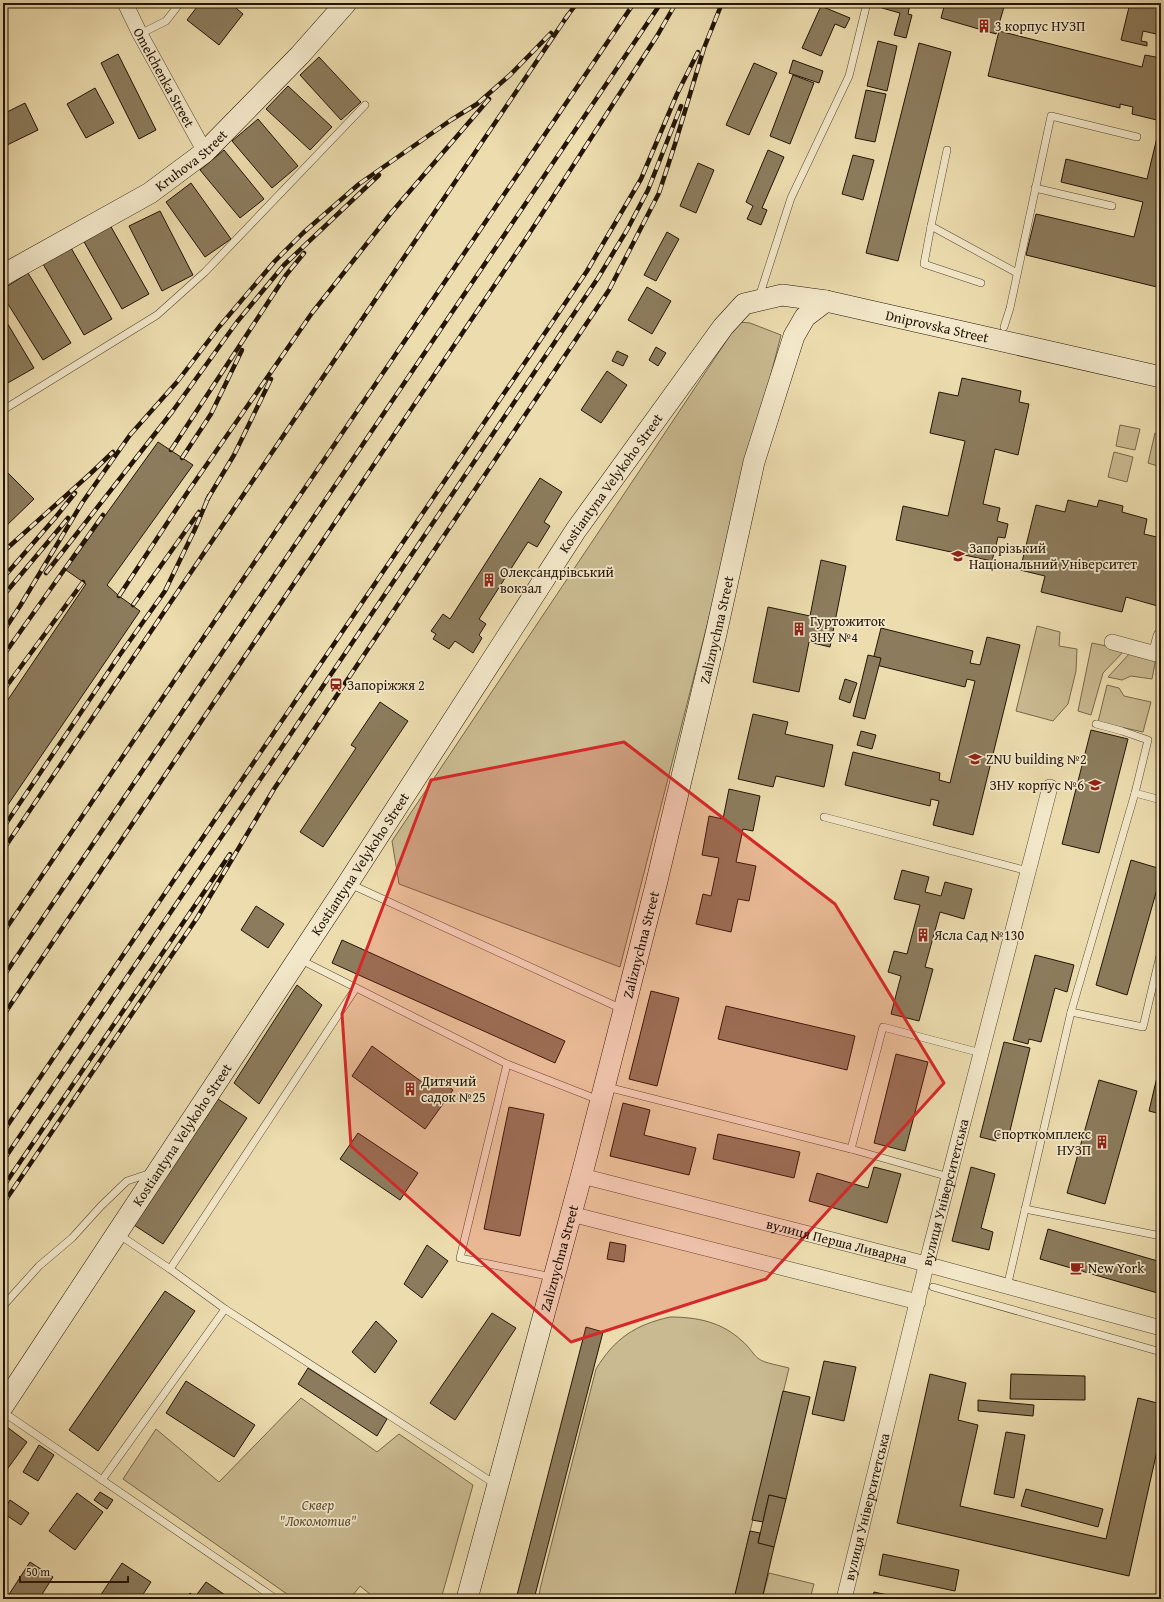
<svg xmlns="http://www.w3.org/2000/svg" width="1164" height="1602" font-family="'Gentium Book Plus',serif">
<rect width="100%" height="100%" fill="#ecdcae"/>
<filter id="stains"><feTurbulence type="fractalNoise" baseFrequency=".005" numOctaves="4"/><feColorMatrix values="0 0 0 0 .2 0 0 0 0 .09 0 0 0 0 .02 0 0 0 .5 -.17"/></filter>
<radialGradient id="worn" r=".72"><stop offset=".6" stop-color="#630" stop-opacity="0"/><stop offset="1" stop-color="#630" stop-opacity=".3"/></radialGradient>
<g fill="#caba91" stroke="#76674b">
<polygon points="739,322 750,323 781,335 620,967 399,884 392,841"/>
<polygon points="1120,425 1140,429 1135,450 1116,446"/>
<polygon points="1155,433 1161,434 1161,467 1148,463"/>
<polygon points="1114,452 1133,457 1127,482 1108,477"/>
<polygon points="1037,626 1060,632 1059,646 1077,649 1076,671 1068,704 1053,721 1016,711"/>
<polygon points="1092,643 1125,650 1103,673 1091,715 1078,711"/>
<polygon points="1130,653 1156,658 1152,679 1131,676 1122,680 1108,677"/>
<polygon points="1107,685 1119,688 1124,696 1151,702 1143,732 1098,722"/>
<path d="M670,1317C697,1317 722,1322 742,1341C748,1345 754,1356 759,1359C764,1363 782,1366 789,1368L734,1599H539L540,1589L596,1369C615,1338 635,1325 670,1317Z"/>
<polygon points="301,1398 377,1452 399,1434 473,1485 441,1599 376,1599 360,1586 350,1599 294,1599 123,1479 156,1429 219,1482"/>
<polygon points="769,1573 814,1584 810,1599 762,1599"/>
</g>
<g fill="#8c7c5d" stroke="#231405">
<polygon points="200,3 230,3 243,14 219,45 187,20"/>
<polygon points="884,3 910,4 908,14 912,15 906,38 894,35 900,13 882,8"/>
<polygon points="945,3 991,3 1004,7 996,34 941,18"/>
<polygon points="1130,3 1161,3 1161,35 1143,31 1141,41 1147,42 1147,46 1121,40"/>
<polygon points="821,6 850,18 845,28 835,24 821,56 802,48"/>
<polygon points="999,31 1142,67 1145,55 1161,58 1161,288 1026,255 1036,214 1134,237 1143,202 1061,182 1066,159 1147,179 1161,121 1132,114 1133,107 1120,104 1120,108 988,76"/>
<polygon points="878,41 897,46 887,91 867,86"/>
<polygon points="919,43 951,52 898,261 866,253"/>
<polygon points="118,54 156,130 139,139 101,63"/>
<polygon points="319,57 361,102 341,120 300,75"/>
<polygon points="793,60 823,71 819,83 789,73"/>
<polygon points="754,63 777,73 749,135 726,125"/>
<polygon points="793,75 814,83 790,144 770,136"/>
<polygon points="288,86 332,127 310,150 266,109"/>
<polygon points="95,88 114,123 86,138 67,104"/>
<polygon points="866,90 886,94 875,142 855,138"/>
<polygon points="25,103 38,130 3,147 3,114"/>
<polygon points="258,119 298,166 272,188 232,141"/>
<polygon points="224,150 264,199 240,218 200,170"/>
<polygon points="768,150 784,157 762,208 767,210 761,225 747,219 753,206 746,202"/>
<polygon points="853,155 874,160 863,200 842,194"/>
<polygon points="698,163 714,170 696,213 680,206"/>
<polygon points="191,183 231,239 205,257 166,202"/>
<polygon points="160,211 193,275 162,291 129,226"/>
<polygon points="110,225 149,294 122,309 83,240"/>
<polygon points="667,232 679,239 656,281 644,275"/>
<polygon points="71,248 112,319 84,335 43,264"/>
<polygon points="28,273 71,343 43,360 3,296 3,289"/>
<polygon points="647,287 671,301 652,334 628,320"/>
<polygon points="3,316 34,368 6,384 3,380"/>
<polygon points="656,347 666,353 658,366 649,360"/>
<polygon points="617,351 628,356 623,366 612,361"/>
<polygon points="607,371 627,385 601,423 581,410"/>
<polygon points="962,378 1021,391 1019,402 1029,404 1018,455 995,449 983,504 1000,508 997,521 1008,524 1005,538 998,537 992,561 896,540 903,506 948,516 965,441 930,433 939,392 958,396"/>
<polygon points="158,442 193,465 107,585 119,596 140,611 3,812 3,707 86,584 66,570"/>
<polygon points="5,470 34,499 3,529 3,472"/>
<polygon points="540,478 562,492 544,522 550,526 537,547 528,542 479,619 486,624 479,635 482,638 473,653 455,641 449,649 433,639 436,634 431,631 443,614 450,619"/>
<polygon points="1068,500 1097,507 1099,500 1123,506 1122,512 1147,519 1144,534 1161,538 1161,607 1126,597 1122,612 1041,592 1045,576 1020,570 1036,505 1065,512"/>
<polygon points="821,560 846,566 830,647 809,642 799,692 753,682 768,607 810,616"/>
<polygon points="881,628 973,651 970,663 980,665 987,637 1020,645 973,835 933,825 939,801 931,799 930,806 845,785 853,752 940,773 939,780 950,783 975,681 967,679 965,687 872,664"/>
<polygon points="868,655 881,658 865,719 853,716"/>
<polygon points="845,679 857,683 850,703 839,699"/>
<polygon points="380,702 408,721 323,847 300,832 356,748 351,745"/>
<polygon points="753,714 788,722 785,734 833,745 824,787 776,776 773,787 738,779"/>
<polygon points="1091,730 1128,739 1099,853 1062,844"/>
<polygon points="861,731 876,735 872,749 857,745"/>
<polygon points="729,789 760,796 753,831 743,829 736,862 756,866 749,901 738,899 731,932 696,924 703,894 711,896 719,858 702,855 709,816 723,819"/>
<polygon points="1131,860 1161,869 1161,875 1127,995 1096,985"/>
<polygon points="902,870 929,877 925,892 941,896 945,882 972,889 964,919 940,912 925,967 933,969 919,1021 891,1014 901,976 888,972 894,951 907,954 920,905 894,899"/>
<polygon points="256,906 284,924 268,948 241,930"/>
<polygon points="342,940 565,1041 555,1063 332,963"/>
<polygon points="1035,955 1074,965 1067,992 1055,988 1041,1042 1029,1039 1028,1044 1013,1040"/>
<polygon points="297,985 322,1005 259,1104 234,1083"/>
<polygon points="651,991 679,998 657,1086 629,1079"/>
<polygon points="726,1006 855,1036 847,1070 718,1039"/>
<polygon points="1004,1042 1030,1048 1008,1139 997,1136 996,1141 980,1137"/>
<polygon points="372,1046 429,1087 437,1077 453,1090 425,1129 352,1076"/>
<polygon points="896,1054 928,1062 905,1151 874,1143"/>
<polygon points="1157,1077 1161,1078 1161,1114 1149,1111"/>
<polygon points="1099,1080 1137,1091 1105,1204 1067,1193"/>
<polygon points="218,1099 247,1118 163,1244 134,1225"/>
<polygon points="623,1103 650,1110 644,1135 696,1148 689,1175 610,1156"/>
<polygon points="509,1107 544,1114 520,1236 484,1229"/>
<polygon points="358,1133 418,1173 400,1200 340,1159"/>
<polygon points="718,1134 800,1152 794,1178 713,1159"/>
<polygon points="874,1167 901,1174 887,1223 809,1201 817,1173 868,1188"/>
<polygon points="971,1167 995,1174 981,1228 993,1232 989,1250 952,1241"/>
<polygon points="1048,1229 1161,1262 1161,1294 1040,1259"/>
<polygon points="610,1242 626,1245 624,1262 607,1259"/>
<polygon points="427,1245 448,1261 422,1298 404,1284"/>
<polygon points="165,1291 195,1311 98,1451 69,1430"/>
<polygon points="492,1313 516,1328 455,1420 430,1403"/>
<polygon points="376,1321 397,1341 375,1373 352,1352"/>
<polygon points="586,1327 603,1332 534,1599 516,1599"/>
<polygon points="824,1361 856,1367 844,1421 812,1414"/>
<polygon points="308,1368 387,1419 377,1436 298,1384"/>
<polygon points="930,1374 966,1383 958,1420 978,1425 960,1506 1106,1539 1138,1398 1161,1404 1161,1433 1129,1576 897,1523"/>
<polygon points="1011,1374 1085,1376 1085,1400 1010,1399"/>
<polygon points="186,1381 255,1425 234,1457 166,1413"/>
<polygon points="783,1391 810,1397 786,1499 769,1495 763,1522 752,1520"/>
<polygon points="978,1400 1034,1405 1033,1416 978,1411"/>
<polygon points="3,1424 27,1442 3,1475"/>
<polygon points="1006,1432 1025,1435 1014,1498 994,1494"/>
<polygon points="39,1445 54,1455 38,1481 23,1472"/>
<polygon points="1026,1489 1103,1509 1098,1527 1021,1506"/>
<polygon points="100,1492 113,1500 107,1509 94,1500"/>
<polygon points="77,1493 103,1512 75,1550 49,1531"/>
<polygon points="769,1495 786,1499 774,1547 758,1543"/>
<polygon points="10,1500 29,1513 21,1525 3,1513"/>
<polygon points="750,1531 760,1533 758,1543 774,1547 762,1599 734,1599"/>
<polygon points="883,1554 959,1570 955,1591 879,1575"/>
<polygon points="30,1562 53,1577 39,1599 6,1599"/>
<polygon points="122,1563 151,1582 140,1599 98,1599"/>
<polygon points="206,1582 225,1595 223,1599 185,1599 190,1593 195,1597"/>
<polygon points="874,1592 892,1596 892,1599 872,1599"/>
</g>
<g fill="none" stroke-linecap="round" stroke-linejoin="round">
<g stroke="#55462f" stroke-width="8">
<g id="lane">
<polyline points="140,34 166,21 180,3"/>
<polyline points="1035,188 1112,206"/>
<polyline points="931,226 947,150"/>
<polyline points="981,283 924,264 931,226 1017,273"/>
<polyline points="759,297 791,198 849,76 867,3"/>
<polyline points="1004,327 1010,308 1051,116 1137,137"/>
<polyline points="3,410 157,315 205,272 365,105"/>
<polyline points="1096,724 1122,731 1148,740 1135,793 1161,800"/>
<polyline points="824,817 1028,871"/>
<polyline points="350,884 622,1009"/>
<polyline points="299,959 507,1064 599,1100"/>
<polyline points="1071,1012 1135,793"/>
<polyline points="507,1064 460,1258 552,1277"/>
<polyline points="607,1087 851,1149"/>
<polyline points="949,1177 851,1149 883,1027 981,1053"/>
<polyline points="1025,1209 1161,1236"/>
<polyline points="118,1234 170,1269 356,988"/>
<polyline points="933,1287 1161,1352"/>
<polyline points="1007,1287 1071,1012 1143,1027 1161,951"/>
<polyline points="3,1306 39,1266 72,1238 101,1206 127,1181 151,1173"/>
<polyline points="225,1309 495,1484"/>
<polyline points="3,1412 276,1599"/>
<polyline points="102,1480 225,1309 170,1269"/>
</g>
</g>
<g stroke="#55462f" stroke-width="16">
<g id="street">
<path id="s1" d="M125,3L140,34L205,152"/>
<polyline points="1112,642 1156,654 1161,636"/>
<path id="s2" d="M582,1176L907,1259L1161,1328"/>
<polyline points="571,1214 918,1302"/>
<path id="s3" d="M844,1599L929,1254L1050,787"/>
</g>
</g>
<g stroke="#231405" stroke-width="22">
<g id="secondary">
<path id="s4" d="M3,275L150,193L205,152L300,55L346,3"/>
<path id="s5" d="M3,1406L348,883L576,530L723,327L744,304L782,295L826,301L1161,377"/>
<path id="s6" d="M467,1599L584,1166L656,885L716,634L754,462L794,336L805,317L826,301"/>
</g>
</g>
<use href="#lane" stroke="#f3e8ca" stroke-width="7"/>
<use href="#street" stroke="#f3e8ca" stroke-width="15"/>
<use href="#secondary" stroke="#f3e8ca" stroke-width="21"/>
<g stroke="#231405" stroke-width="4.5">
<g id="rail">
<polyline points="565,19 577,3"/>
<polyline points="171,450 286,275 304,253"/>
<polyline points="182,458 211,414 242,350"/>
<polyline points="207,500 234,455 271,379"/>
<polyline points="3,552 90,474 113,452"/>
<polyline points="46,573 172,412 237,322 284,265 379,175"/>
<polyline points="3,578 55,518 75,493"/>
<polyline points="3,596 68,518"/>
<polyline points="119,596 187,493 312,313 391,213 489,99"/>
<polyline points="133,605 199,512"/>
<polyline points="3,632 20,606 82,503 130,435 177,382 219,327 275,261 303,233 359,184 451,120 477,104 510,75 551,33"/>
<polyline points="3,656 103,515"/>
<polyline points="3,691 83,582"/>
<polyline points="3,828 119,656 165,591 195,529 209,496"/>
<polyline points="3,850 568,15"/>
<polyline points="3,933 634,3"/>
<polyline points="3,977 661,3"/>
<polyline points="3,1016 527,237 657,36 676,3"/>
<polyline points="3,1132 587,271 641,179 677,94 698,52"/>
<polyline points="3,1161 598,278 627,230 648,190 681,106"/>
<polyline points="3,1187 230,854"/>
<polyline points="3,1204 197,918 274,789 609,290 659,193 675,144 704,48 722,3"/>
</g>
</g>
<use href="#rail" stroke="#f3e8ca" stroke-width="3" stroke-dasharray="9" stroke-linecap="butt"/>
</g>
<path fill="#d62828" fill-opacity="0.2" stroke="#d62828" stroke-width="3" stroke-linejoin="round" d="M624,742L835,904L944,1083L766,1279L571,1342L351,1146L342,1014L431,780Z"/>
<defs>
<g id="building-bare" transform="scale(1.08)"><path d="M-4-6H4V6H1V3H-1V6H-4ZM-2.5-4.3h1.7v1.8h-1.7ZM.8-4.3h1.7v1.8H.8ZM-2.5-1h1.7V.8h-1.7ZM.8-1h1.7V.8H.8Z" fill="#8f2418" stroke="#f3e8ca" stroke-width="2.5" paint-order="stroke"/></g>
<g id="university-bare" transform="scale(1.08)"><path d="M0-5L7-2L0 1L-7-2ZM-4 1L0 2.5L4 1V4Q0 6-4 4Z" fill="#8f2418" stroke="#f3e8ca" stroke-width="2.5" paint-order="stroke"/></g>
<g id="station-bare" transform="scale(1.08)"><path d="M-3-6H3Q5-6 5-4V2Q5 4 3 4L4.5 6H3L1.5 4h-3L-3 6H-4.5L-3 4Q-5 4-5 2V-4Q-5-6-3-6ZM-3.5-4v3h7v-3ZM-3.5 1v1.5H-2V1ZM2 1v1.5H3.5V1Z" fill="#8f2418" stroke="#f3e8ca" stroke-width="2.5" paint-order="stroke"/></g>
<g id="cafe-bare" transform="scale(1.08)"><path d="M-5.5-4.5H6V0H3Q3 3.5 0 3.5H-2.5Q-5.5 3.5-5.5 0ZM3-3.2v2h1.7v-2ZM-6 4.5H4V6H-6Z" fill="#8f2418" stroke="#f3e8ca" stroke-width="2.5" paint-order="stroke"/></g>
</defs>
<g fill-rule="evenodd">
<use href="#building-bare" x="984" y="26"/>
<use href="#university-bare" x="958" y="556"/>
<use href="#building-bare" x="489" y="580"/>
<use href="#building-bare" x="799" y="629"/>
<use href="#station-bare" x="336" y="685"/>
<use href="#university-bare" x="975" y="759"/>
<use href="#university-bare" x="1095" y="785"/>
<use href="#building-bare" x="923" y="935"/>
<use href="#building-bare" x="410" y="1089"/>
<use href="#building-bare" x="1102" y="1142"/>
<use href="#cafe-bare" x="1077" y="1268"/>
</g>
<g text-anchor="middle" stroke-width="3.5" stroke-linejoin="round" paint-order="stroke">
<g font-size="14" fill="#231405" stroke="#f3e8ca" text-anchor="start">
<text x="995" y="31">3 корпус НУЗП</text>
<text x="969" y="553">Запорізький<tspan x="969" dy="16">Національний Університет</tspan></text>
<text x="500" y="577">Олександрівський<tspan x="500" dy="16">вокзал</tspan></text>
<text x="810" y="626">Гуртожиток<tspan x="810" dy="16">ЗНУ №4</tspan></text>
<text x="347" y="690">Запоріжжя 2</text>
<text x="986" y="764">ZNU building №2</text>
<text x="1084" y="790" text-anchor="end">ЗНУ корпус №6</text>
<text x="934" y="940">Ясла Сад №130</text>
<text x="421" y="1086">Дитячий<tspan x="421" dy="16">садок №25</tspan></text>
<text x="1091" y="1139" text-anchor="end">Спорткомплекс<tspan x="1091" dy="16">НУЗП</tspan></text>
<text x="1088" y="1273">New York</text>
</g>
<g font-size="14" fill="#231405" stroke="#f3e8ca">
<text dy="5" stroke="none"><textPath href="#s1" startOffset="84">Omelchenka Street</textPath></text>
<text dy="5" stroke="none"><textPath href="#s4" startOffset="221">Kruhova Street</textPath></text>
<text dy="5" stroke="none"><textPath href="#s5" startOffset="1526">Dniprovska Street</textPath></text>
<text dy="5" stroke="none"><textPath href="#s5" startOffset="1105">Kostiantyna Velykoho Street</textPath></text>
<text dy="5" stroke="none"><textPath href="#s6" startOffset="1001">Zaliznychna Street</textPath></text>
<text dy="5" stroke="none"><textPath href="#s5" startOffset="649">Kostiantyna Velykoho Street</textPath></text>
<text dy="5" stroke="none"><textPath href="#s6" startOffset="677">Zaliznychna Street</textPath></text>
<text dy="5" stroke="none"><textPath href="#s5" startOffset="325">Kostiantyna Velykoho Street</textPath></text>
<text dy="5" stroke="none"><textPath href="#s3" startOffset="419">вулиця Університетська</textPath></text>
<text dy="5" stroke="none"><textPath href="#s2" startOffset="263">вулиця Перша Ливарна</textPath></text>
<text dy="5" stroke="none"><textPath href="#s6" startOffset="353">Zaliznychna Street</textPath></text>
<text dy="5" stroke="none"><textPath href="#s3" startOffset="95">вулиця Університетська</textPath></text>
</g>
<g font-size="14" font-style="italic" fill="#5d4e36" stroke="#f3e8ca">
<text x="318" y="1510">Сквер<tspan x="318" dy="16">"Локомотив"</tspan></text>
</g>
</g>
<rect width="1164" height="1602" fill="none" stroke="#ecdcae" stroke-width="16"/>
<rect x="4" y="4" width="1156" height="1594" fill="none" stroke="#231405" stroke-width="2"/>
<rect x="8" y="8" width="1148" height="1586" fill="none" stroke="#231405"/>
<path d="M20 1576v6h108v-6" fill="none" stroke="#231405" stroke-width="2"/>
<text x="26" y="1576" font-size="12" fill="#231405" stroke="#f3e8ca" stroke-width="3" paint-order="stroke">50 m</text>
<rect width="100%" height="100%" filter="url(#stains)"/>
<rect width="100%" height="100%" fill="url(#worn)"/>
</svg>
